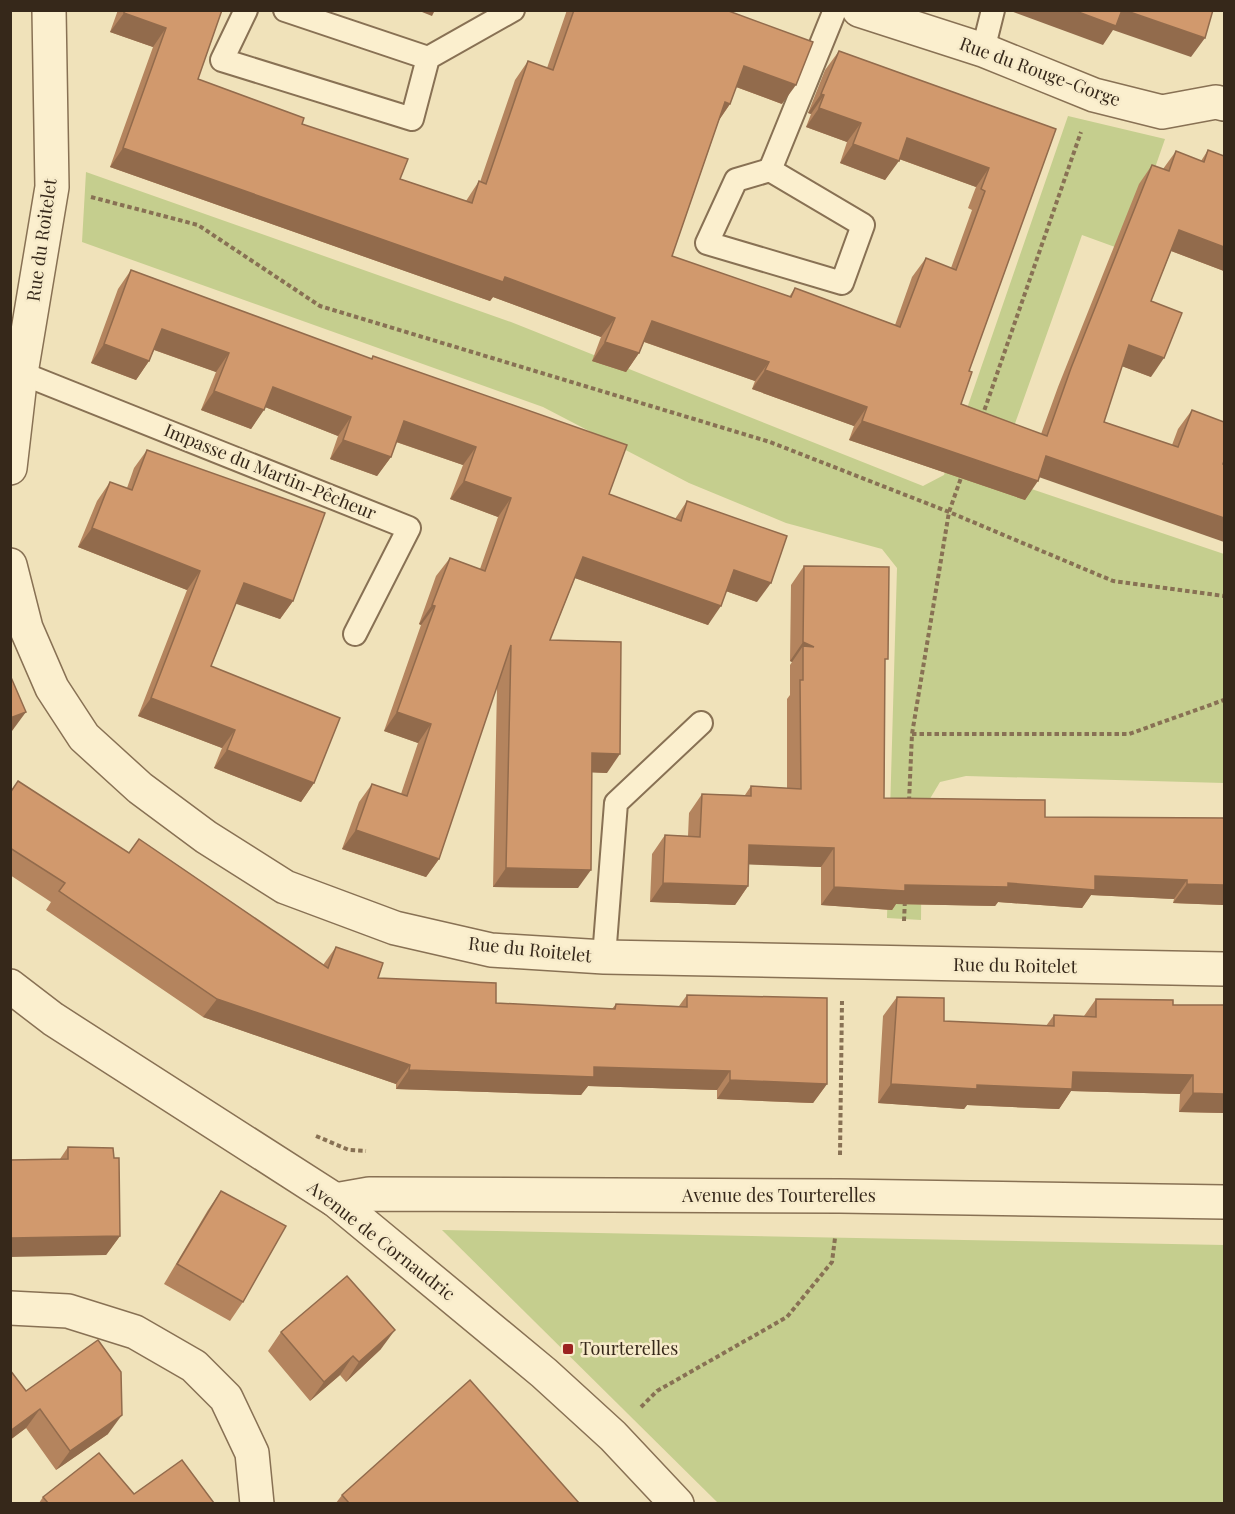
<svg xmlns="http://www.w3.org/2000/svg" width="1235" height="1514" font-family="'Playfair Display',serif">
<rect width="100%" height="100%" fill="#f0e2ba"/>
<g fill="#c5ce8e">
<polygon points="1068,116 1165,139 1126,251 1082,235 996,477 1224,554 1224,783 966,776 940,782 922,812 921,920 887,918 897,568 882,549 786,523 689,483 543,407 82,242 86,172 511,322 923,486 944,475"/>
<polygon points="442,1230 1224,1245 1224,1503 718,1503"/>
</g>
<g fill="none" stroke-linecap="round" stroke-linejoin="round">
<g stroke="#887154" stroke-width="26">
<g id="service">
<polyline points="246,10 222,60 412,119 428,58 513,10"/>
<polyline points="285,10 428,58"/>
<polyline points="983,50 993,10"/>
<polygon points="770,170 863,225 842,283 707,243 736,180"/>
<polyline points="770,170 835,10"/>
<polyline points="21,373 409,528 355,634"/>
<polyline points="604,957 616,803 701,723"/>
</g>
</g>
<g stroke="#887154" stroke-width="36">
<g id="minor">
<polyline points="859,10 983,50 1094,95 1162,112 1216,102 1224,104"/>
<polyline points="10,468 21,373 52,187 49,10"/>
<polyline points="10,565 26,628 52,688 84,737 140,788 206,837 285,887 395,928 491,950 604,957 1224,969"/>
<polyline points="10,1308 68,1311 135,1332 194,1366 226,1398 252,1453 257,1504"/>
</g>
</g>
<g stroke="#887154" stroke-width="36">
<g id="tertiary">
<polyline points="10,986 53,1019 335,1200 544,1373 613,1436 677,1504"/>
<polyline points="335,1200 369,1194 840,1196 1224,1202"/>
</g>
</g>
<g stroke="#887154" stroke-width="4" stroke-dasharray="4.5 3" stroke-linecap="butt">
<polyline points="91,197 198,225 320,306 770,442 949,512 1113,581 1224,596"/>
<polyline points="982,417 1081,132"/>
<polyline points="912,734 1129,734 1224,700"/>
<polyline points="909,801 912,734 949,512 962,475"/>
<polyline points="904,921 905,899"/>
<polyline points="316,1136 349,1150 366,1151"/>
<polyline points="840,1155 842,1001"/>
<polyline points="641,1407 657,1391 787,1317 832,1262 835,1238"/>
</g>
<use href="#service" stroke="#fbefce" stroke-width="22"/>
<use href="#minor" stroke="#fbefce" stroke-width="33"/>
<use href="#tertiary" stroke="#fbefce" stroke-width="33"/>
</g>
<g fill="#b4845e">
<polygon points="118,10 222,10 198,79 302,124 400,179 466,201 479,181 480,182 515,80 528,61 547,68 567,10 726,10 782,104 736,87 730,104 719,120 672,256 789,297 795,288 895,325 912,277 926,258 951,268 972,210 968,208 976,187 899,159 885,180 840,163 847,142 806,127 811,114 808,113 825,70 839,51 1056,129 969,371 961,404 1041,434 1058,387 1139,184 1152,165 1163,169 1176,151 1201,161 1208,150 1224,156 1224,271 1171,251 1151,301 1151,377 1122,366 1104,422 1172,445 1178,429 1192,410 1224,461 1039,477 1025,500 849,440 854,426 752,389 755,381 644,342 639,353 626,372 592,361 601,337 493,297 490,301 110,167 153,47 110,32"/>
<polygon points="131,270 371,359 373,356 609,494 675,519 687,501 757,602 726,591 708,625 575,578 550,640 607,773 592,772 578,888 493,887 497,686 439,859 426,877 342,849 359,802 372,784 401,794 418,743 384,731 421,625 419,624 436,576 450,558 480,569 498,517 450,499 463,465 396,442 391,457 377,476 330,459 338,436 265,407 251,429 201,410 216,372 154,350 149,361 136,380 91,363 118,289"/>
<polygon points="147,450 293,601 280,619 236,603 211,666 314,783 301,802 214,768 222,748 138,716 187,590 78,547 97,501 110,482 127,488 134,468"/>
<polygon points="804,566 885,664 884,798 1045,817 1224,818 1224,905 1173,903 1174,899 1091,895 1082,908 998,902 995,906 896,904 892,910 821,905 821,867 749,864 748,886 735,905 650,902 652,854 665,835 688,836 689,813 702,794 745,795 751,786 787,788 787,699 790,695 790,665 792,662 790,661 791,585"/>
<polygon points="18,781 129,853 323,965 336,947 378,978 496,1003 612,1009 616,1004 679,1006 687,995 827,1084 813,1103 717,1099 717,1090 588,1086 581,1095 396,1089 396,1084 203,1017 46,910 51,902 10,875 10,792"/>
<polygon points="897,997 944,1021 1046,1026 1054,1015 1084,1016 1096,999 1173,1005 1224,1005 1224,1113 1179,1112 1180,1094 1071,1091 1059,1109 967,1105 964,1109 878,1103 883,1016"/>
<polygon points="68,1147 120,1236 106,1255 60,1159"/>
<polygon points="221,1191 243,1302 230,1321 164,1284 208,1210"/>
<polygon points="281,1332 381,1349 346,1382 340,1375 310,1401 268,1351"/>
<polygon points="10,1370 26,1391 108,1434 56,1470 26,1428 10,1440"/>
<polygon points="134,1494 214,1503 39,1503 43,1497"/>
<polygon points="342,1495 579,1503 336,1503"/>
</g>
<g fill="#926b4c">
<polygon points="417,10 435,10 432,16"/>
<polygon points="1008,10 1124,10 1205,38 1191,57 1113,30 1103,45"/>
<polygon points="124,13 166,28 153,47 110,32"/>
<polygon points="744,66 796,85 782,104 731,85"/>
<polygon points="821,94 824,95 811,114 808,113"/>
<polygon points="725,102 730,104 717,123"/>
<polygon points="819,108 861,123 847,142 806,127"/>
<polygon points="907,138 989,168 976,187 894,157"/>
<polygon points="853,144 899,161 885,180 840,163"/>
<polygon points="123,148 505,277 615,318 601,337 493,297 490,301 110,167"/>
<polygon points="1179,230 1224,247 1224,271 1166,249"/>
<polygon points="652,321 769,362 755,381 639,340"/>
<polygon points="162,329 229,353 216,372 149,348"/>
<polygon points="605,342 639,353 626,372 592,361"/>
<polygon points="104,344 149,361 136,380 91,363"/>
<polygon points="1129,345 1164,358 1151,377 1116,364"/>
<polygon points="765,370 867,407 854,426 752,389"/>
<polygon points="273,387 351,417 338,436 260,405"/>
<polygon points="214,391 264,410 251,429 201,410"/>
<polygon points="404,421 476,447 463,465 391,440"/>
<polygon points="862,421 1038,481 1025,500 849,440"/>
<polygon points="343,440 391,457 377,476 330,459"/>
<polygon points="1046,456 1224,518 1224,542 1033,475"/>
<polygon points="464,481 511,498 498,517 450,499"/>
<polygon points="92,528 200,571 187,590 78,547"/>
<polygon points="583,557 721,606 708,625 569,576"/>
<polygon points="734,570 771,583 757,602 720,589"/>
<polygon points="244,583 293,601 280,619 231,602"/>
<polygon points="432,605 435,606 421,625 419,624"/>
<polygon points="803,642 814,647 803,646 792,662 790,661"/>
<polygon points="151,698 235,730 222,748 138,716"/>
<polygon points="26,712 12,731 10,732 10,718"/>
<polygon points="397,712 431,724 418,743 384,731"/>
<polygon points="227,750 314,783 301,802 214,768"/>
<polygon points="592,753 620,754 607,773 579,772"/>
<polygon points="356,830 439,859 426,877 342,849"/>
<polygon points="749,845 834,848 821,867 736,864"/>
<polygon points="506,868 591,870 578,888 493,887"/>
<polygon points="1095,876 1187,880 1174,899 1091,895 1082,908 998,902 995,906 896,904 892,910 821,905 834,887 1008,883"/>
<polygon points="663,883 748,886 735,905 650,902"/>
<polygon points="1187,884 1224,885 1224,905 1173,903"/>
<polygon points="217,999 410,1065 396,1084 203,1017"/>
<polygon points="594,1067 730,1071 717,1090 588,1086 581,1095 396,1089 409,1070"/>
<polygon points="1073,1072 1193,1075 1180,1094 1071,1091 1059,1109 967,1105 964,1109 878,1103 891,1084 977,1085"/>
<polygon points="730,1080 827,1084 813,1103 717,1099"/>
<polygon points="1193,1093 1224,1094 1224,1113 1179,1112"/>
<polygon points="120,1236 106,1255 10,1257 10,1238"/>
<polygon points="395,1330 381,1349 346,1382 359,1362"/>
<polygon points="353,1356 340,1375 310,1401 324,1382"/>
<polygon points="40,1409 26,1428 10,1440 10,1431"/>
<polygon points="122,1415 108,1434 56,1470 70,1451"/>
</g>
<g fill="#d1996d" stroke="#926b4c" stroke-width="1.5">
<polygon points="124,10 222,10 198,79 304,118 302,124 408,159 400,179 472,203 479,181 486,184 528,61 553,70 574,10 726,10 813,42 796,85 744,66 730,104 725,102 672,256 791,297 795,288 900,327 926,258 956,270 985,191 981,189 989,168 907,138 899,161 853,144 861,123 819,108 824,95 821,94 839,51 1056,129 969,371 972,372 961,404 1047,436 1071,368 1152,165 1169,171 1176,151 1204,162 1208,150 1224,156 1224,247 1179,230 1151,301 1182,313 1164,358 1129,345 1104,422 1178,447 1192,410 1224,422 1224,461 1223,464 1224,465 1224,518 1046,456 1038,481 862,421 867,407 765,370 769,362 652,321 639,353 605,342 615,318 505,277 503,282 123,148 166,28 124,13"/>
<polygon points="1073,10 1122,10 1116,26"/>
<polygon points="1124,10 1213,10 1205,38"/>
<polygon points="131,270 372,359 373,356 627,445 609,494 681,521 687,501 787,536 771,583 734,570 721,606 583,557 550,640 621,642 620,754 592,753 591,870 506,868 511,645 439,859 356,830 372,784 407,796 431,724 397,712 435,606 432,605 450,558 485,571 511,498 464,481 476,447 404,421 391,457 343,440 351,417 273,387 264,410 214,391 229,353 162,329 149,361 104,344"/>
<polygon points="147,450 325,513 293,601 244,583 211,666 340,718 314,783 227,750 235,730 151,698 200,571 92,528 110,482 132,490"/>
<polygon points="804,566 889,567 888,659 885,659 884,798 1045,800 1045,817 1224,818 1224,885 1187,884 1187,880 1095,876 1095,890 1008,883 1008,887 905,885 905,891 834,887 834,848 749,845 748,886 663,883 665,835 700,837 702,794 751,796 751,786 801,789 800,680 803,680 803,646 814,647 803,642"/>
<polygon points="10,675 26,712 10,718"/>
<polygon points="18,781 129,853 139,839 328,968 336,947 383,963 378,978 496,983 496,1003 615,1009 616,1004 687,1007 687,995 827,998 827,1084 730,1080 730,1071 594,1067 594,1077 409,1070 410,1065 217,999 59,891 65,883 10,848 10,793"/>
<polygon points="897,997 944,998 944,1021 1054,1026 1054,1015 1096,1017 1096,999 1173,1000 1173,1005 1224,1005 1224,1094 1193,1093 1193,1075 1073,1072 1072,1089 977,1085 977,1089 891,1084"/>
<polygon points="68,1147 113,1148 114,1158 119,1158 120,1236 10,1238 10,1160 68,1159"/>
<polygon points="221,1191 286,1226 243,1302 177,1264"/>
<polygon points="347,1276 395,1330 359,1362 353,1356 324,1382 281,1332"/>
<polygon points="98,1340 121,1372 122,1415 70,1451 40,1409 10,1431 10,1370 26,1391"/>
<polygon points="470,1380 579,1503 349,1503 342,1495"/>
<polygon points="99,1453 134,1494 182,1460 214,1503 48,1503 43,1497"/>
</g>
<rect fill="#9b2220" stroke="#f7ebca" stroke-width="2" x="562" y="1343" width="12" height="12" rx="3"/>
<g text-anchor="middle" stroke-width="5" stroke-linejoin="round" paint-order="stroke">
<g font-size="18" fill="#36281a" stroke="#f7ebca">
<text transform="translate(1040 72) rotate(20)" y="6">Rue du Rouge-Gorge</text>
<text transform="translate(42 240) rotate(-82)" y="6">Rue du Roitelet</text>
<text transform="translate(270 472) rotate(22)" y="6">Impasse du Martin-Pêcheur</text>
<text transform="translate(530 950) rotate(6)" y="6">Rue du Roitelet</text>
<text transform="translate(1015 966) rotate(1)" y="6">Rue du Roitelet</text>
<text x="779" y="1202">Avenue des Tourterelles</text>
<text transform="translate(381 1241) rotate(38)" y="6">Avenue de Cornaudric</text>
</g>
<g font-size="18" fill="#36281a" stroke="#f7ebca" text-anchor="start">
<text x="580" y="1355">Tourterelles</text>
</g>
</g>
<rect width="1235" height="1514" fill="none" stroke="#36281a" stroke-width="24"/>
</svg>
